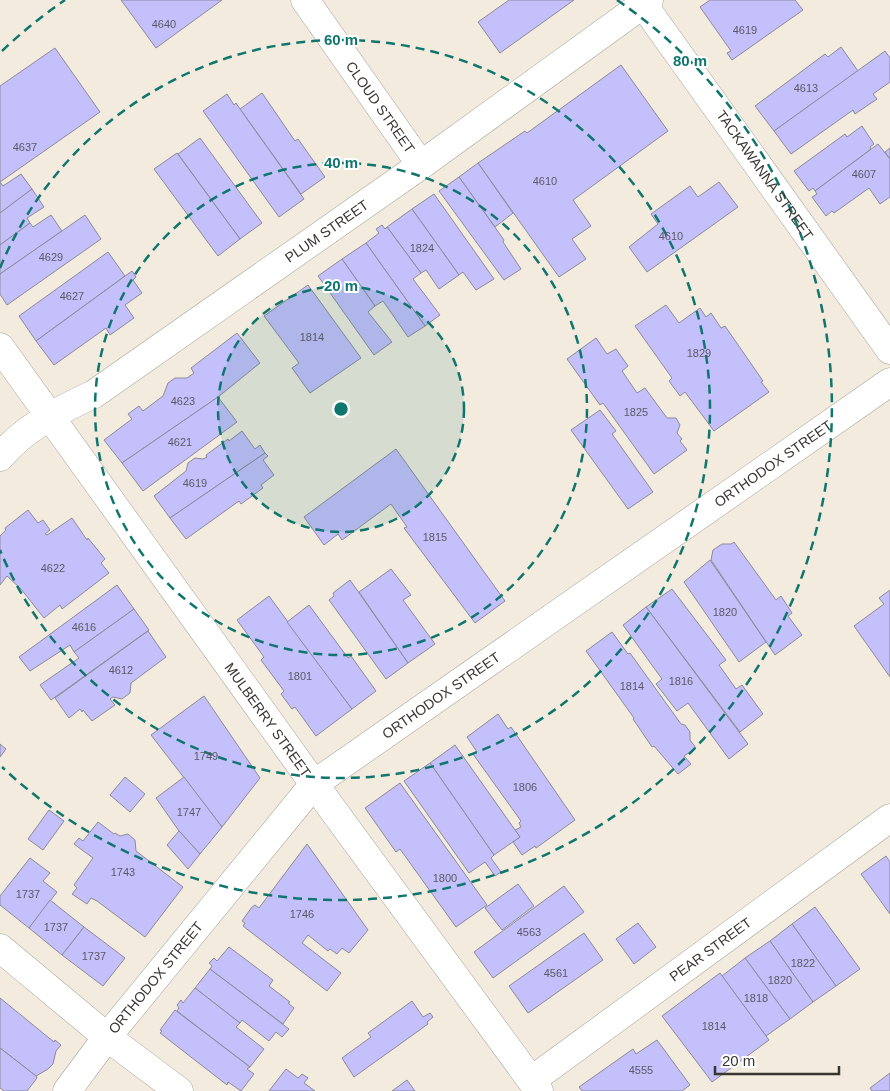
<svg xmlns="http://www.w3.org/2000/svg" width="890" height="1091" font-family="Arial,sans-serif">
<rect width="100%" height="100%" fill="#f2ebde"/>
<g fill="#c4c0fc" stroke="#8b8b97">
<polygon points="121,0 222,0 156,48"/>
<polygon points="509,0 574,0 500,53 478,22"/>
<polygon points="710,0 795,0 803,10 732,60 727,53 731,51 700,7"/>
<polygon points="841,47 858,71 774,131 755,106 825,54 828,57"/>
<polygon points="55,48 100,112 0,182 0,86"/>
<polygon points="885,51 890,58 890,82 873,94 877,99 855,114 853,110 791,154 774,131"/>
<polygon points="621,65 668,131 573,200 591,226 572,239 586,259 559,277 478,163 525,131 527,133"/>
<polygon points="262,93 295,141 298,139 325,177 301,194 240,109"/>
<polygon points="227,94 234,105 236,103 240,109 304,199 279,217 203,111"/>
<polygon points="862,126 874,144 870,147 871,149 815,191 813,188 809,191 794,171 845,134 847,137"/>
<polygon points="200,138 262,223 240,239 178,154"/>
<polygon points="878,144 890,159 890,197 880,204 869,188 834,213 832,211 826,216 812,197 817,194 815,191"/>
<polygon points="890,148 890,159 885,152"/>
<polygon points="177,153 240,239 218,256 154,169"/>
<polygon points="478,163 513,213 495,227 459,177"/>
<polygon points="21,174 32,189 0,213 0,182 3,186"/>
<polygon points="459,177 504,240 503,242 521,269 504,280 439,191"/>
<polygon points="719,182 738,207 647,272 629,247 658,224 651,214 690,186 698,197"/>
<polygon points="32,189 44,207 27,218 30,223 0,245 0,213"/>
<polygon points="434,194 494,279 476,290 463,272 459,275 412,209"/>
<polygon points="412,209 459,275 439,289 426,270 421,273 387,227"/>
<polygon points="51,215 62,231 0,274 0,245 30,223 33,227"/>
<polygon points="85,215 101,239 7,305 0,294 0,274"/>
<polygon points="382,225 385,229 387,227 421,273 413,279 440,315 425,326 366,243 379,233 376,229"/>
<polygon points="366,243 425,326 408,337 383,301 375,306 342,259"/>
<polygon points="108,252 125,276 36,341 19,316"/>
<polygon points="342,259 375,306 368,312 392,342 374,355 318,276"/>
<polygon points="132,271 136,277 133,280 142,293 125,305 134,318 110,335 106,328 54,365 36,341"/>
<polygon points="308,285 361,358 310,393 292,368 299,363 264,316"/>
<polygon points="666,305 679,323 700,308 706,317 711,313 721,328 725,326 763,381 761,382 769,392 714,431 685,392 680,396 669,381 672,378 635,326"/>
<polygon points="237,333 260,363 218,397 122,463 104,440 132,419 128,414 139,406 143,411 163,396 168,383 175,378 187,378 194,373 191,368"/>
<polygon points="596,338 607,354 616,349 628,366 622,371 637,393 645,388 667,418 676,418 680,425 677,433 682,439 680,441 687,450 654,474 603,403 600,405 567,359"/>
<polygon points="218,397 237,422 143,491 122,463"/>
<polygon points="600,410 616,431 612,434 653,492 628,509 571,430"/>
<polygon points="242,431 255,449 260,445 265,453 170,518 154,496 186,471 188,463 195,458 203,459 207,457 206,455 228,439 229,441"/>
<polygon points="396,449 505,601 475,623 404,528 407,527 391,504 342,540 338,534 324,545 304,517"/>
<polygon points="265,453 268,456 263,460 274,475 261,485 263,488 241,504 239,501 186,539 170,518"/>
<polygon points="28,510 38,523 43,520 50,530 45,534 47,535 72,518 87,540 88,538 105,559 101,563 109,573 62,609 60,605 44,618 21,589 7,576 0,585 0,536 6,530 5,528"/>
<polygon points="734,542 776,600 781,596 792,613 788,616 802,635 775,655 711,560 713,550 722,544 731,544"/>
<polygon points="710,560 766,642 739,662 684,582"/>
<polygon points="391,569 411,595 403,600 435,644 408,663 359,592"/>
<polygon points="350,580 408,663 386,679 329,600 334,596 333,593"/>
<polygon points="117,585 134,609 74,652 70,645 30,671 19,657"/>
<polygon points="672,589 726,660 719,665 736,689 742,685 763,714 740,732 646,607"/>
<polygon points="890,590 890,677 854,626 884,604 879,598"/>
<polygon points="269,596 352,709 316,736 295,707 292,709 281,694 284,691 261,660 264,657 237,620"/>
<polygon points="309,605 348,658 351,656 376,691 352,709 287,622"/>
<polygon points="646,607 748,744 729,759 688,703 677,711 656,684 662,679 623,625"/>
<polygon points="134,609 149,630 51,700 40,685 79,658 74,652"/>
<polygon points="148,631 166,657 131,683 130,693 122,699 113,697 110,699 115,705 92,721 83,710 82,712 80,709 69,718 55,698"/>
<polygon points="612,632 628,654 630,653 681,724 685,725 690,732 690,740 696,748 684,756 691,764 678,774 654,746 652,747 633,719 634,718 586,651"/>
<polygon points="204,696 260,778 222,827 151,735"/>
<polygon points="498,714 508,729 511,727 575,820 536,848 535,846 522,855 513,842 520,837 515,830 521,827 519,823 521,821 473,754 477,752 467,737"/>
<polygon points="0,744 6,749 0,757"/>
<polygon points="455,745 520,837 494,855 430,763"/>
<polygon points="430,763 494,855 491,858 501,872 495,876 485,862 469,873 404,781"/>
<polygon points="125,777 145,794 130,812 110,795"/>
<polygon points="184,777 222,827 200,854 179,831 156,798"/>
<polygon points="400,783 487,905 456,927 400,849 396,852 365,808"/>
<polygon points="49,810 64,821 43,850 28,839"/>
<polygon points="98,822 114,834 115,833 120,836 128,834 135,840 136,851 183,887 145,937 97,901 91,898 87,904 72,894 77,888 74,885 93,858 74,844 79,838 83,841"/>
<polygon points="179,831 200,854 188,869 167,845"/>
<polygon points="307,844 368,930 349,953 342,948 337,954 330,949 328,951 308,935 302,943 341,973 327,991 243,926 245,923 242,921 252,907 255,905 259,908"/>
<polygon points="886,856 890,862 890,914 861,874"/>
<polygon points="30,858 50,873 43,881 57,892 29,928 0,905 0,896"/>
<polygon points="518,884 534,906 502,930 485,908"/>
<polygon points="564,886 584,912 493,978 474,952"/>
<polygon points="50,900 84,927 62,955 29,928"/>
<polygon points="815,907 860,969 836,986 792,924"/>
<polygon points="638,923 656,947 634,964 616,939"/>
<polygon points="792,924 836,986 813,1002 770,941"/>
<polygon points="84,927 125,958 103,986 62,955"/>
<polygon points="584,933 603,960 528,1013 509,986"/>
<polygon points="770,941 813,1002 790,1019 745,958"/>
<polygon points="229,947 273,980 269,986 290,1002 288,1003 294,1008 283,1024 210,969 212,966 209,963 214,958 217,961"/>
<polygon points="745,958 790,1019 766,1036 722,976"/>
<polygon points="210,969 289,1029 282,1037 276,1032 269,1041 242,1020 240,1023 195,988"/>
<polygon points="720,973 769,1040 712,1082 662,1016"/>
<polygon points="195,988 240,1023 236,1027 264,1049 250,1067 177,1011 179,1008 177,1005 181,1000 183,1003"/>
<polygon points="0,998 54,1042 55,1040 61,1045 56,1051 53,1064 48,1069 36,1076 0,1048"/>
<polygon points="412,1001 423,1017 430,1013 433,1017 427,1022 428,1024 354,1077 342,1058 371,1037 368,1033"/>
<polygon points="175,1010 250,1067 247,1069 254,1074 241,1091 228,1082 227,1085 160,1033 162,1031 160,1030"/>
<polygon points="657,1040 690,1085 682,1091 582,1091 579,1087 633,1049 636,1054"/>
<polygon points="0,1048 36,1076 37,1078 27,1091 4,1091 0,1088"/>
<polygon points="286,1069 298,1078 302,1074 308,1078 304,1083 315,1091 269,1091"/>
<polygon points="890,1073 890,1091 872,1091 870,1088"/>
<polygon points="407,1080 415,1091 392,1091"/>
</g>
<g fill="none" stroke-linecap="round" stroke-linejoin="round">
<g stroke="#aaa397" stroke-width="29">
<g id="minor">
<path id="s1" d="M305,0L421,165"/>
<path id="s2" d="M640,0L890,350"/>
<path id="s3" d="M0,347L314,784L539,1091"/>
<path id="s4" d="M0,457C25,427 60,410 94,394L421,165L649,0"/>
<polyline points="0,948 107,1037 179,1091"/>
<path id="s5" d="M532,1080L890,818"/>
<path id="s6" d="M67,1091L107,1037L314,784L890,382"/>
</g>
</g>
<use href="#minor" stroke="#fff" stroke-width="28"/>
</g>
<circle cx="341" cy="409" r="123" fill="#0f766e" fill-opacity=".12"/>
<g fill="none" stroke="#0f766e" stroke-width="2.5" stroke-dasharray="9 6">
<circle cx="341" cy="409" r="123"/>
<circle cx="341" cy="409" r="246"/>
<path d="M0 268A369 369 0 1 1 0 550"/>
<path d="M2 51A493 493 0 0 1 65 0M617 0A493 493 0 1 1 2 767"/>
</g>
<g text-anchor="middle" stroke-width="4" stroke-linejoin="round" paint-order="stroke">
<g font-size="11" fill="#5c5864">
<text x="164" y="28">4640</text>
<text x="745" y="34">4619</text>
<text x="806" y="92">4613</text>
<text x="25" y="151">4637</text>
<text x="864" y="178">4607</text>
<text x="545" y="185">4610</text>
<text x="671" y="240">4610</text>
<text x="422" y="252">1824</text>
<text x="51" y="261">4629</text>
<text x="72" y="300">4627</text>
<text x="312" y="341">1814</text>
<text x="699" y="357">1829</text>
<text x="183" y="405">4623</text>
<text x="636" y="416">1825</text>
<text x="180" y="446">4621</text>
<text x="195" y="487">4619</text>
<text x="435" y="541">1815</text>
<text x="53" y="572">4622</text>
<text x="725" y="616">1820</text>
<text x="84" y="631">4616</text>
<text x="121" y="674">4612</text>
<text x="300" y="680">1801</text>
<text x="681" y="685">1816</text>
<text x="632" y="690">1814</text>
<text x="206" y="760">1749</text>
<text x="525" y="791">1806</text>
<text x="189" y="816">1747</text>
<text x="123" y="876">1743</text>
<text x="445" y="882">1800</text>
<text x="28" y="898">1737</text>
<text x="302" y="918">1746</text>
<text x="56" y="931">1737</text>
<text x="529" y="936">4563</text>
<text x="94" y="960">1737</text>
<text x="803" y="967">1822</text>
<text x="556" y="977">4561</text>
<text x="780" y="984">1820</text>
<text x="756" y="1002">1818</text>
<text x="714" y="1030">1814</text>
<text x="641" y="1074">4555</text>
</g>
<g font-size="14" fill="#393631" stroke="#fff">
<text dy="5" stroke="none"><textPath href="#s1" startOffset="131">CLOUD STREET</textPath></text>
<text dy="5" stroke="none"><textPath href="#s2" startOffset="215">TACKAWANNA STREET</textPath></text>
<text dy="5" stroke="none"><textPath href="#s4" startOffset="398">PLUM STREET</textPath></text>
<text dy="5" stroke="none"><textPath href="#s6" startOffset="954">ORTHODOX STREET</textPath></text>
<text dy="5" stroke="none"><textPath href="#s6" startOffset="549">ORTHODOX STREET</textPath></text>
<text dy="5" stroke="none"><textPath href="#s3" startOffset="459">MULBERRY STREET</textPath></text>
<text dy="5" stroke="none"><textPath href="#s5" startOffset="221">PEAR STREET</textPath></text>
<text dy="5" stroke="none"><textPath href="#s6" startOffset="144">ORTHODOX STREET</textPath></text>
</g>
</g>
<circle cx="341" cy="409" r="8" fill="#0f766e" stroke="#fff" stroke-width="2.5"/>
<g font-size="15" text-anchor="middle" font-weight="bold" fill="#0f766e" stroke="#fff" stroke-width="4" stroke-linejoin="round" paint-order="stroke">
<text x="341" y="45">60 m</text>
<text x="690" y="66">80 m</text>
<text x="341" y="168">40 m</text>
<text x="341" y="291">20 m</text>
</g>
<path d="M715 1066v8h124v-8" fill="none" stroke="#393631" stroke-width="2.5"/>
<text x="722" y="1066" font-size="15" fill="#393631" stroke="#ffffff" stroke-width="4" paint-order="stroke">20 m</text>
</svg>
